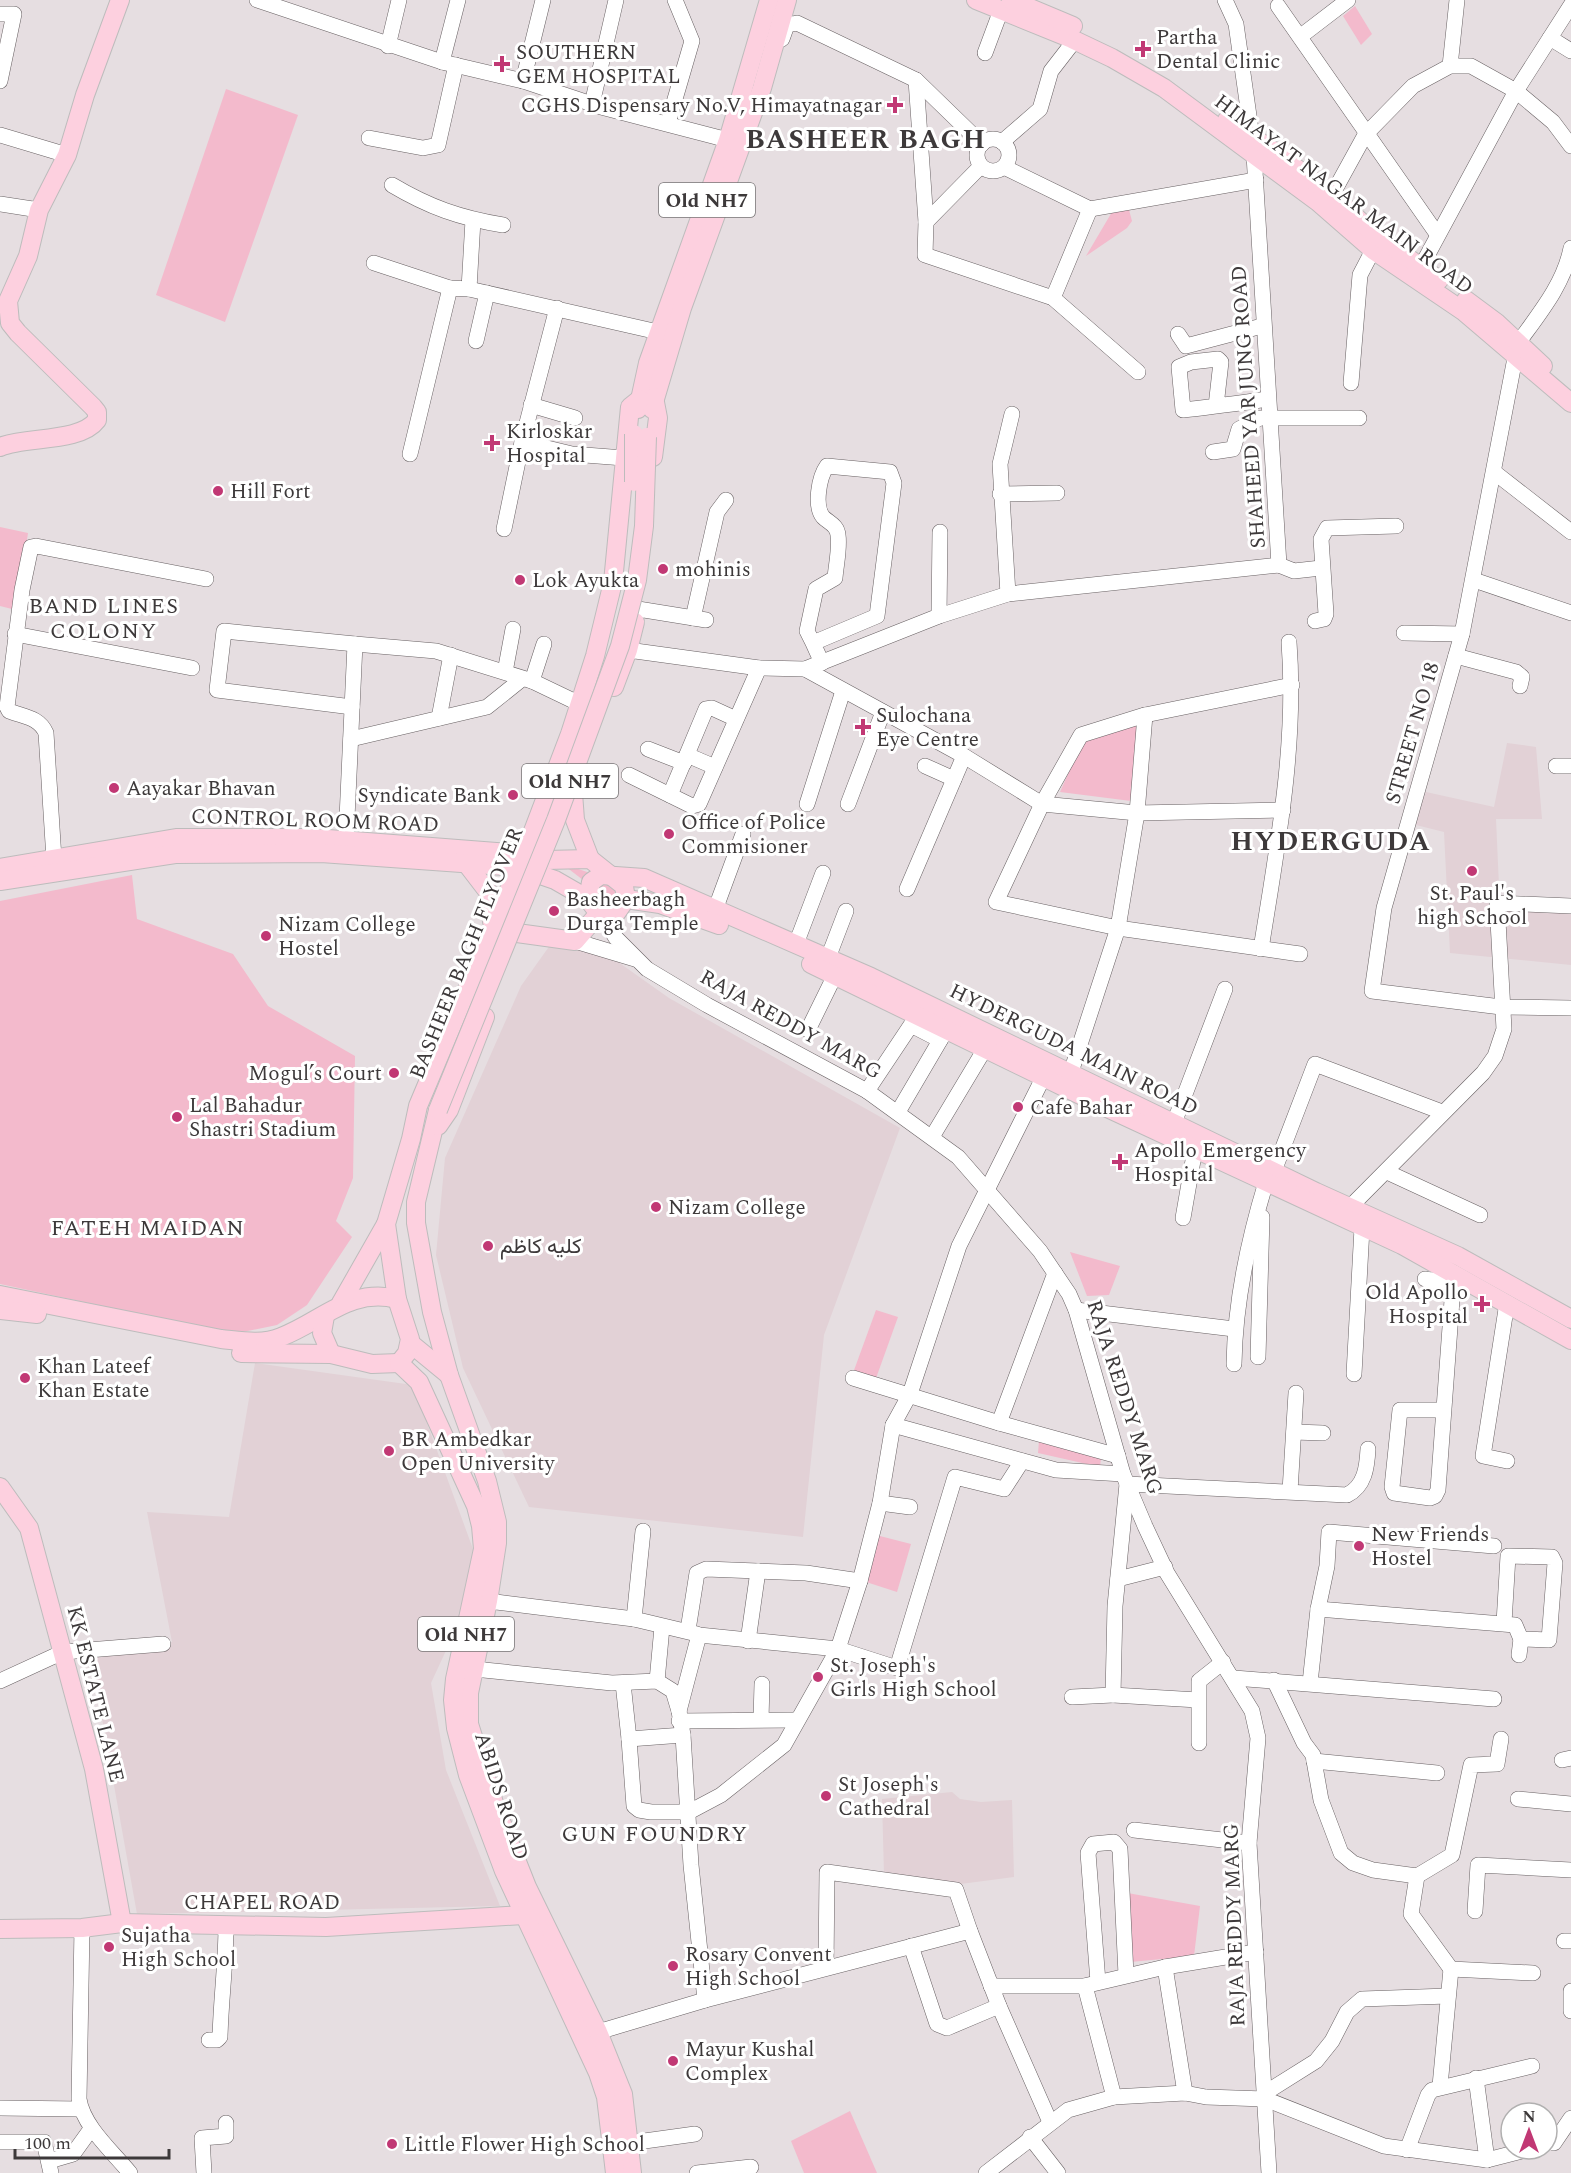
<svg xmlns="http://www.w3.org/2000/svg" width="1571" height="2173" font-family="Spectral,Vazirmatn,serif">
<rect width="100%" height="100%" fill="#e6dee1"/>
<g fill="#e2d1d6">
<polygon points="1507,743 1536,747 1542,819 1496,819 1500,909 1571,913 1571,965 1450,953 1444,832 1412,824 1417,790 1494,807"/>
<polygon points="587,940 669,998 900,1128 824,1335 803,1537 529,1507 463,1368 436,1255 445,1158 521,986 553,941"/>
<polygon points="255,1363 413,1385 477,1560 455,1631 431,1683 446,1770 500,1906 137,1914 90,1651 172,1642 147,1512 229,1517"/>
<polygon points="952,1792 960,1799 981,1802 1012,1800 1014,1877 953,1885 884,1875 882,1799"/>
</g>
<g fill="#f3bacc">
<polygon points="1355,6 1372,34 1361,45 1343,16"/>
<polygon points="226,89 298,115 225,322 156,295"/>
<polygon points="1128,206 1132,221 1127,228 1086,256 1112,212"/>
<polygon points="0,527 28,533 16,610 0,606"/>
<polygon points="1138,724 1131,801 1060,792 1083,740"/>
<polygon points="561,863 619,883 616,899 599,900 596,890"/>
<polygon points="132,875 137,919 233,954 268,1006 355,1056 353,1178 336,1221 352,1237 307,1305 277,1325 233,1334 0,1284 0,901"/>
<polygon points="1070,1252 1120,1266 1109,1295 1087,1296"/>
<polygon points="876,1310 898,1317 875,1381 853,1373"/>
<polygon points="1039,1441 1101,1458 1100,1467 1038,1453"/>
<polygon points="876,1535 911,1544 897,1592 863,1581"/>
<polygon points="1122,1892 1200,1906 1194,1956 1120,1963"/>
<polygon points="850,2111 877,2173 804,2173 791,2141"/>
</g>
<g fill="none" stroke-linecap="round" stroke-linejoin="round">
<g stroke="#686163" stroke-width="16">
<g id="minor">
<polyline points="257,0 442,62 523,81 601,107 728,140"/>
<polyline points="1225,0 1236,24 1252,137"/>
<polyline points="1278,6 1437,234"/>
<polyline points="0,14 14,14 0,81"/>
<polyline points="1301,36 1348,0"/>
<polyline points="1550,38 1571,51"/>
<polyline points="782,39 787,25 797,23 916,80 982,144"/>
<polyline points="388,46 399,0"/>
<polyline points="985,53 1001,10"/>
<polyline points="442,62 458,0"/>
<polyline points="1450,66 1457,0"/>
<polyline points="916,80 926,222 925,255 1053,298 1138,372"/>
<polyline points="523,81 543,0"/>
<polyline points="592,104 616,0"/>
<polyline points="668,123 692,41 675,0"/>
<polyline points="0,135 67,155"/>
<polyline points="369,138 423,148 438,145 456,65"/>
<circle cx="993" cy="155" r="16"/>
<polyline points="1002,142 1040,109 1051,71 1075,40"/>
<polyline points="1254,155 1279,565"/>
<polyline points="1004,167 1090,209 1256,180"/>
<path d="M392,185C429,207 460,218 503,225"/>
<polyline points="1332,195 1365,135 1413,86 1450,66 1471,66 1516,91 1553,122 1571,146"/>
<polyline points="0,204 39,210"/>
<polyline points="926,222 981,166"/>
<polyline points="374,263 450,288"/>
<polyline points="1421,267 1516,91 1571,5"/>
<polyline points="469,289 658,332"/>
<polyline points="1053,298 1090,209"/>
<polyline points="1178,334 1186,346 1262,326"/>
<polyline points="476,341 487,293"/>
<path d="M1518,343C1539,314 1564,284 1571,248"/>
<polyline points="1515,358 1462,634 1384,908 1372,991 1501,1007 1571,1008"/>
<polyline points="1351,383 1360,275 1373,250"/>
<polyline points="531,405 575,418"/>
<path d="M1216,406L1221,362L1218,359L1191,362L1179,367L1183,410C1211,407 1239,403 1268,399"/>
<polyline points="522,442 572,454 624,458"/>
<polyline points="1213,452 1233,449 1239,429 1260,418 1359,418"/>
<polyline points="410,454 450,288 469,289 473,220"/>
<polyline points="1494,472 1571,532"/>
<polyline points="1000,494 1057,493"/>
<polyline points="504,529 522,442 557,308"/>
<polyline points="1279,565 1294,571 1321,568"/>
<polyline points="1474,580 1571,613"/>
<polyline points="1008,594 1000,464 1012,414"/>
<polyline points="638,609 706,620"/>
<polyline points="939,616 940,532"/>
<polyline points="693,618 717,512 726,500"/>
<polyline points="1315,621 1324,619 1326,614 1321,539 1327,528 1396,526"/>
<polyline points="1404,633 1462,634"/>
<polyline points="15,634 192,668"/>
<path d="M813,643L807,631L816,589L835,578C836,565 840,548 838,535C837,525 829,523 823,517C814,506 819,477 827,466L890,472L894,483L877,616L813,643L822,663"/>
<polyline points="628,650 759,668 805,669 939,616 1008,594 1279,565"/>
<polyline points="1456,656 1516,672 1522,677 1520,686"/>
<polyline points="805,669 964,756 1042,804 1137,813 1283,810"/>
<polyline points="505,672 513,629"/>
<polyline points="532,681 544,644"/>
<polyline points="1292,685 1145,715 1081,735 1042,804 996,902 1118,928 1300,954"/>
<polyline points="352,707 217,690 224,631 355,644"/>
<polyline points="439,718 451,655"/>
<polyline points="351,739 487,707 522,679"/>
<polyline points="648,749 684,763"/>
<polyline points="687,755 715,767"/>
<polyline points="925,766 954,779"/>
<polyline points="1556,766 1571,766"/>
<polyline points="629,775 692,806 699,804 759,668"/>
<polyline points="670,795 706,709 712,708 736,719"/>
<polyline points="807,804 843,691"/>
<polyline points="848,804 883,712"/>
<polyline points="346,840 355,644 436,651 532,681 580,704"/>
<path d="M54,859L46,733C39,717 24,717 9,711L7,707L22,590L31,547L36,546L206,579"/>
<polyline points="907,889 964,756"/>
<polyline points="715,910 743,834"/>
<polyline points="600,912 616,938 647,969 707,1005 867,1091 958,1157 1040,1251 1069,1294 1076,1310 1123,1474 1145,1526 1167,1573 1252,1711 1258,1738 1249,1843 1269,2173"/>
<polyline points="575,941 635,959"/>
<polyline points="796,944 823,873"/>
<path d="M1261,949C1277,848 1297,745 1289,642"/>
<polyline points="828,958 846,911"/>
<polyline points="808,1030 835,975"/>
<polyline points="1071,1072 1118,928 1137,813 1145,715"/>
<polyline points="867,1091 911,1025 940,1040"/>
<polyline points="898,1112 945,1032"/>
<polyline points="1174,1123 1225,989"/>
<polyline points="932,1137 986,1047"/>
<polyline points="1274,1171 1315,1064 1442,1112"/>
<polyline points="1387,1172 1480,1215"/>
<polyline points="1344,1216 1350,1207 1483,1073 1495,1056 1504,1029 1497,903 1571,906"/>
<polyline points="1183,1218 1195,1149"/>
<polyline points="1425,1279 1453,1284"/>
<polyline points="1076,1310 1234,1329"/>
<polyline points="1258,1357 1262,1217"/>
<path d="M1234,1364C1235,1302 1248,1241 1266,1182"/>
<polyline points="1354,1374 1362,1228"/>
<polyline points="853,1378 999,1423 1055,1273"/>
<polyline points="1444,1410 1400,1410 1392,1487 1394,1493 1430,1498 1435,1496 1438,1490 1454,1273"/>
<polyline points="999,1423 1118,1456"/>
<polyline points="893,1425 1056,1470 1123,1474"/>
<polyline points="1294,1432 1323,1433"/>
<polyline points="1507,1461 1483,1456 1507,1303"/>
<polyline points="1290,1491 1296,1393"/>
<polyline points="880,1503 910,1507"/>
<polyline points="643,1531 634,1619 697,1634"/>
<polyline points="1118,1579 1165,1567"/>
<polyline points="488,1601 634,1619"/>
<polyline points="1318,1609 1515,1625 1521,1639 1549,1640 1555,1563 1552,1557 1508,1556 1504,1623"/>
<polyline points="688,1630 697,1573 706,1569 806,1573 860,1581"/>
<polyline points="748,1641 758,1571"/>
<polyline points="1519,1655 1521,1639"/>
<polyline points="474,1669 612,1683 657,1681 673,1691 679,1711 699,1635 838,1649 897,1668 955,1477 1004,1489 1022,1461"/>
<polyline points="1234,1678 1494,1699"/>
<polyline points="1274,1680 1304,1743 1313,1755 1321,1800 1341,1853 1353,1863 1373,1870 1417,1876 1411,1914 1451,1969 1533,1973"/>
<polyline points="0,1681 63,1652 163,1644"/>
<polyline points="657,1681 662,1627"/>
<polyline points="623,1683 629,1739 683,1735"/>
<polyline points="1310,1683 1318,1609 1327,1566 1329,1532 1494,1546"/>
<polyline points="1072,1697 1113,1695"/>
<path d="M1198,1700L1113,1695L1115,1606L1127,1484L1347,1495C1365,1486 1367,1467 1368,1449"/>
<polyline points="679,1711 683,1735 691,1865 705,2000"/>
<polyline points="761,1719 762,1684"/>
<polyline points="679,1721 796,1720"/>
<polyline points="629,1739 634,1806 639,1810 651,1812 689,1812 721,1795 784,1745 838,1649 860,1581 880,1503 893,1425 910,1394 959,1246 1044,1076"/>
<polyline points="1199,1743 1199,1681 1223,1662"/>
<polyline points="1562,1760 1571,1758"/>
<polyline points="1314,1761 1437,1773"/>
<polyline points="1518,1799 1571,1804"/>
<polyline points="1134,1830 1249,1843"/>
<polyline points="1417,1876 1452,1855 1471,1765 1497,1764 1501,1739"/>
<polyline points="1475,1911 1478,1865 1571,1870"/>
<path d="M82,1928L79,2099C83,2126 112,2151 130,2173"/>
<polyline points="1564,1941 1571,1941"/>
<polyline points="911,1946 937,2024 947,2028 999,2006"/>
<polyline points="1165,1967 1185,2093"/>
<polyline points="826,1968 827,1872 956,1890 970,1931"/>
<polyline points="1098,1982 1088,1853 1093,1844 1114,1842 1120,1849 1126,1975"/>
<polyline points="991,1986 1084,1986 1165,1967 1256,1952"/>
<polyline points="1085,1986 1114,2097"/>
<polyline points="1571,1991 1571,2011"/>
<polyline points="598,2032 705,2000 970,1931 999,2006 1050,2122"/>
<path d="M209,2040H217L220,2037C221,1999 226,1963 226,1925"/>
<polyline points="1476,2078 1487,2160"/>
<polyline points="1440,2086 1451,1969"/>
<polyline points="1265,2093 1316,2061 1332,2041 1347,2012 1362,1999 1448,1996"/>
<polyline points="0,2108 80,2109"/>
<polyline points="1030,2137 1058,2173"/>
<polyline points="0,2142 44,2142 51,2173"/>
<polyline points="630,2143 695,2134"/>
<polyline points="1554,2143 1571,2118"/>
<polyline points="1407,2150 1428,2095 1432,2090 1532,2066"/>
<polyline points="49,2161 73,2154 91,2129"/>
<polyline points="204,2173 202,2138 226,2136 226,2123"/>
<polyline points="697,2173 751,2167"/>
<polyline points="986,2173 1068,2110 1114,2097 1185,2093 1206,2097 1265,2099 1384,2146 1487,2160 1530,2149"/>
</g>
</g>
<g stroke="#bdbcbc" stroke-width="20">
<g id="major">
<polyline points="976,0 1072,39 1112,58 1164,88 1318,202 1373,250 1463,311 1571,403"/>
<polyline points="1011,0 1073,26"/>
<polyline points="1227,120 1272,150 1332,195 1373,233 1439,280"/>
<polyline points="1466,300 1497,323 1543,366"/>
<polyline points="638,409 648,363 728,140 769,0"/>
<polyline points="652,409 682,308 762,88 787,0"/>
<path d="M0,447C25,436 80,443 97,420V412L93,407L18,333L10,323L8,301L28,256L39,210L67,155L85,95L120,0"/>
<polyline points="653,457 658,418 654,397"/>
<polyline points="614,687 628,650 635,622"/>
<polyline points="573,793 575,820 590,859"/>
<polyline points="466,863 489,893 492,922"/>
<polyline points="0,868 176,838 315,838 523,854 545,860 590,859 624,886 626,899 617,912 600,912"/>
<polyline points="0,881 175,854 321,853 517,867 555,880 588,899 594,907"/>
<polyline points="588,899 591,882 601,875 644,878 871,977 1316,1192 1458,1256 1571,1319"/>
<polyline points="626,899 660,904 719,925"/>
<polyline points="498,926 517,933 575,941 600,912"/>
<polyline points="811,964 1105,1107 1402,1245 1571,1340"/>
<polyline points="438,1110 416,1202 416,1223 432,1312 449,1375 487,1481 497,1522 497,1543 488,1601 469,1693 469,1724 495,1806 527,1887 598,2032 623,2094 632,2173"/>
<polyline points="438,1126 449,1110 485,1017"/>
<path d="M0,1295L221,1339C242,1341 261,1345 281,1337C321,1322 350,1287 397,1299"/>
<polyline points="341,1303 386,1224"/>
<polyline points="0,1310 37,1314"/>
<polyline points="325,1316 322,1333 331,1354"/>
<polyline points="410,1343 449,1375"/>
<polyline points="241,1353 331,1354 372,1364 399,1363"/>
<polyline points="399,1363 407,1353 410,1339 397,1299 386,1224 411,1139 418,1106 527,847 570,734 595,656 613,582 630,407 640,399"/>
<polyline points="399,1363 419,1382 476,1506 481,1526 483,1549 455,1679 453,1700 456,1728 468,1775 504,1871 598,2073 606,2097 615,2173"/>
<polyline points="0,1487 29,1528 94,1769 122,1923"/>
<polyline points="0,1929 82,1928 122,1923 326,1927 523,1915 534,1911"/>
</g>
</g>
<use href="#minor" stroke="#fff" stroke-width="15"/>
<use href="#major" stroke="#fdd0df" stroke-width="18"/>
<g stroke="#bdbcbc" stroke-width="20" stroke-linecap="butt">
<g id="major-bridge">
<polyline points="634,434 634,482"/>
<polyline points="438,1110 556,820 620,646 637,580 644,526 647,437"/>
</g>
</g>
<use href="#major-bridge" stroke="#fdd0df" stroke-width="18"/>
</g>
<g fill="#c13874" stroke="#fff" stroke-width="2">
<path d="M1140 40h6v6h6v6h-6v6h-6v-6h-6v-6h6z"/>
<path d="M499 55h6v6h6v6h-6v6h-6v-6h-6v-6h6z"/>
<path d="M892 96h6v6h6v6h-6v6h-6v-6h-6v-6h6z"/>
<path d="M489 434h6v6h6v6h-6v6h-6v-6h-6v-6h6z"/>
<circle cx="218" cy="491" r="6"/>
<circle cx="663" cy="569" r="6"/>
<circle cx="520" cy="580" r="6"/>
<path d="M860 718h6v6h6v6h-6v6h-6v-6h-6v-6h6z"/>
<circle cx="114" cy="788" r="6"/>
<circle cx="513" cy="795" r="6"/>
<circle cx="669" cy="834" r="6"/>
<circle cx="1472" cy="871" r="6"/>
<circle cx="554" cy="911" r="6"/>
<circle cx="266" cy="936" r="6"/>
<circle cx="394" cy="1073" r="6"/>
<circle cx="1018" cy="1107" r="6"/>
<circle cx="177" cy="1117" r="6"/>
<path d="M1117 1153h6v6h6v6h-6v6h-6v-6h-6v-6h6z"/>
<circle cx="656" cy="1207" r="6"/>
<circle cx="488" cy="1246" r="6"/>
<path d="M1479 1295h6v6h6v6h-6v6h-6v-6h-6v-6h6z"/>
<circle cx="25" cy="1378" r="6"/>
<circle cx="389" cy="1451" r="6"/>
<circle cx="1359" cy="1546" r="6"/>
<circle cx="818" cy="1677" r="6"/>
<circle cx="826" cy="1796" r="6"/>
<circle cx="109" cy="1947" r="6"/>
<circle cx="673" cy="1966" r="6"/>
<circle cx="673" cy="2061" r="6"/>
<circle cx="392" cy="2144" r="6"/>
</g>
<g text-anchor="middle" stroke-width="6" stroke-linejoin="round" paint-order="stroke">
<g fill="#fff" stroke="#777475" stroke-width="1.5">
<rect x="659" y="183" width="96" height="34" rx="4.5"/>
<rect x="522" y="764" width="96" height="34" rx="4.5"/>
<rect x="418" y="1617" width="96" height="34" rx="4.5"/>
</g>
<g font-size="20" font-weight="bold" fill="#3d393a">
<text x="707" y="207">Old NH7</text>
<text x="570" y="788">Old NH7</text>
<text x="466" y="1641">Old NH7</text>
</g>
<g font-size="21" fill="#3d393a" stroke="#fff" text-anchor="start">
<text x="1156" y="44">Partha<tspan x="1156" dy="24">Dental Clinic</tspan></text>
<text x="516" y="59">SOUTHERN<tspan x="516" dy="24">GEM HOSPITAL</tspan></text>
<text x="882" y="112" text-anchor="end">CGHS Dispensary No.V, Himayatnagar</text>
<text x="506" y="438">Kirloskar<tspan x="506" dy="24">Hospital</tspan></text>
<text x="230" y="498">Hill Fort</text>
<text x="675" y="576">mohinis</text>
<text x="532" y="587">Lok Ayukta</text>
<text x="876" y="722">Sulochana<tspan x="876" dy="24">Eye Centre</tspan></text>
<text x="126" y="795">Aayakar Bhavan</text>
<text x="501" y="802" text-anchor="end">Syndicate Bank</text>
<text x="681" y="829">Office of Police<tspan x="681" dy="24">Commisioner</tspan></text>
<text x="1472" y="900" text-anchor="middle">St. Paul's<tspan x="1472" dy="24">high School</tspan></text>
<text x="566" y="906">Basheerbagh<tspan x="566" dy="24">Durga Temple</tspan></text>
<text x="278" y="931">Nizam College<tspan x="278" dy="24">Hostel</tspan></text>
<text x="382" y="1080" text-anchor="end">Mogul’s Court</text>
<text x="189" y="1112">Lal Bahadur<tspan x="189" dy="24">Shastri Stadium</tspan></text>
<text x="1030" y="1114">Cafe Bahar</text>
<text x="1134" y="1157">Apollo Emergency<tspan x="1134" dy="24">Hospital</tspan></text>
<text x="668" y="1214">Nizam College</text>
<text x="500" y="1253">كليه كاظم</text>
<text x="1468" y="1299" text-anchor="end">Old Apollo<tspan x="1468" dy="24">Hospital</tspan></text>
<text x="37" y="1373">Khan Lateef<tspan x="37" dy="24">Khan Estate</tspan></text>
<text x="401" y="1446">BR Ambedkar<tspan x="401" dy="24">Open University</tspan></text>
<text x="1371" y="1541">New Friends<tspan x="1371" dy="24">Hostel</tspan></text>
<text x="830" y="1672">St. Joseph's<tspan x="830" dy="24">Girls High School</tspan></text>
<text x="838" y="1791">St Joseph's<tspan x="838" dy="24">Cathedral</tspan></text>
<text x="121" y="1942">Sujatha<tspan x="121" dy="24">High School</tspan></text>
<text x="685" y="1961">Rosary Convent<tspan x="685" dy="24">High School</tspan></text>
<text x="685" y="2056">Mayur Kushal<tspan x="685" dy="24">Complex</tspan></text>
<text x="404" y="2151">Little Flower High School</text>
</g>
<g font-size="21" fill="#3d393a" stroke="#fff">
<text transform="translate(1344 194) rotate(37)" y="7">HIMAYAT NAGAR MAIN ROAD</text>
<text transform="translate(1248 407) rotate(-94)" y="7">SHAHEED YAR JUNG ROAD</text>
<text transform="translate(1412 733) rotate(-74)" y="7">STREET NO 18</text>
<text transform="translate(315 820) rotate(2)" y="7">CONTROL ROOM ROAD</text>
<text transform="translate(466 953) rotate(-68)" y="7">BASHEER BAGH FLYOVER</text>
<text transform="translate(791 1024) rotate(29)" y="7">RAJA REDDY MARG</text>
<text transform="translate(1074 1049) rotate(26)" y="7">HYDERGUDA MAIN ROAD</text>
<text transform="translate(1125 1397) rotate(72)" y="7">RAJA REDDY MARG</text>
<text transform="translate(96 1694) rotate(76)" y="7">KK ESTATE LANE</text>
<text transform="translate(502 1796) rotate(72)" y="7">ABIDS ROAD</text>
<text x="262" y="1909">CHAPEL ROAD</text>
<text transform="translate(1234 1925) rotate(-92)" y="7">RAJA REDDY MARG</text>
</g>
<g font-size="22" letter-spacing="1.5" fill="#3d393a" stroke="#fff">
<text x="104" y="613">BAND LINES<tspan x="104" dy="25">COLONY</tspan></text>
<text x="148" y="1235">FATEH MAIDAN</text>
<text x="655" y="1841">GUN FOUNDRY</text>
</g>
<g font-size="27" font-weight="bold" letter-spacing="1.5" fill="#3d393a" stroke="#fff">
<text x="866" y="148">BASHEER BAGH</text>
<text x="1331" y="850">HYDERGUDA</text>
</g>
</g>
<g transform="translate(1529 2131)"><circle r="28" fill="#ffffff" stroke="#b1b0b0" stroke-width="1.5"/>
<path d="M0-4.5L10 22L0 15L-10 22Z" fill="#c13874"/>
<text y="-9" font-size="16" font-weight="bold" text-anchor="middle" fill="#3d393a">N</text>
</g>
<path d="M15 2149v9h154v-9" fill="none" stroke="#3d393a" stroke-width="3"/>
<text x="24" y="2149" font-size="18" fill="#3d393a" stroke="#ffffff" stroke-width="4.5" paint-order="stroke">100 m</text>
</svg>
